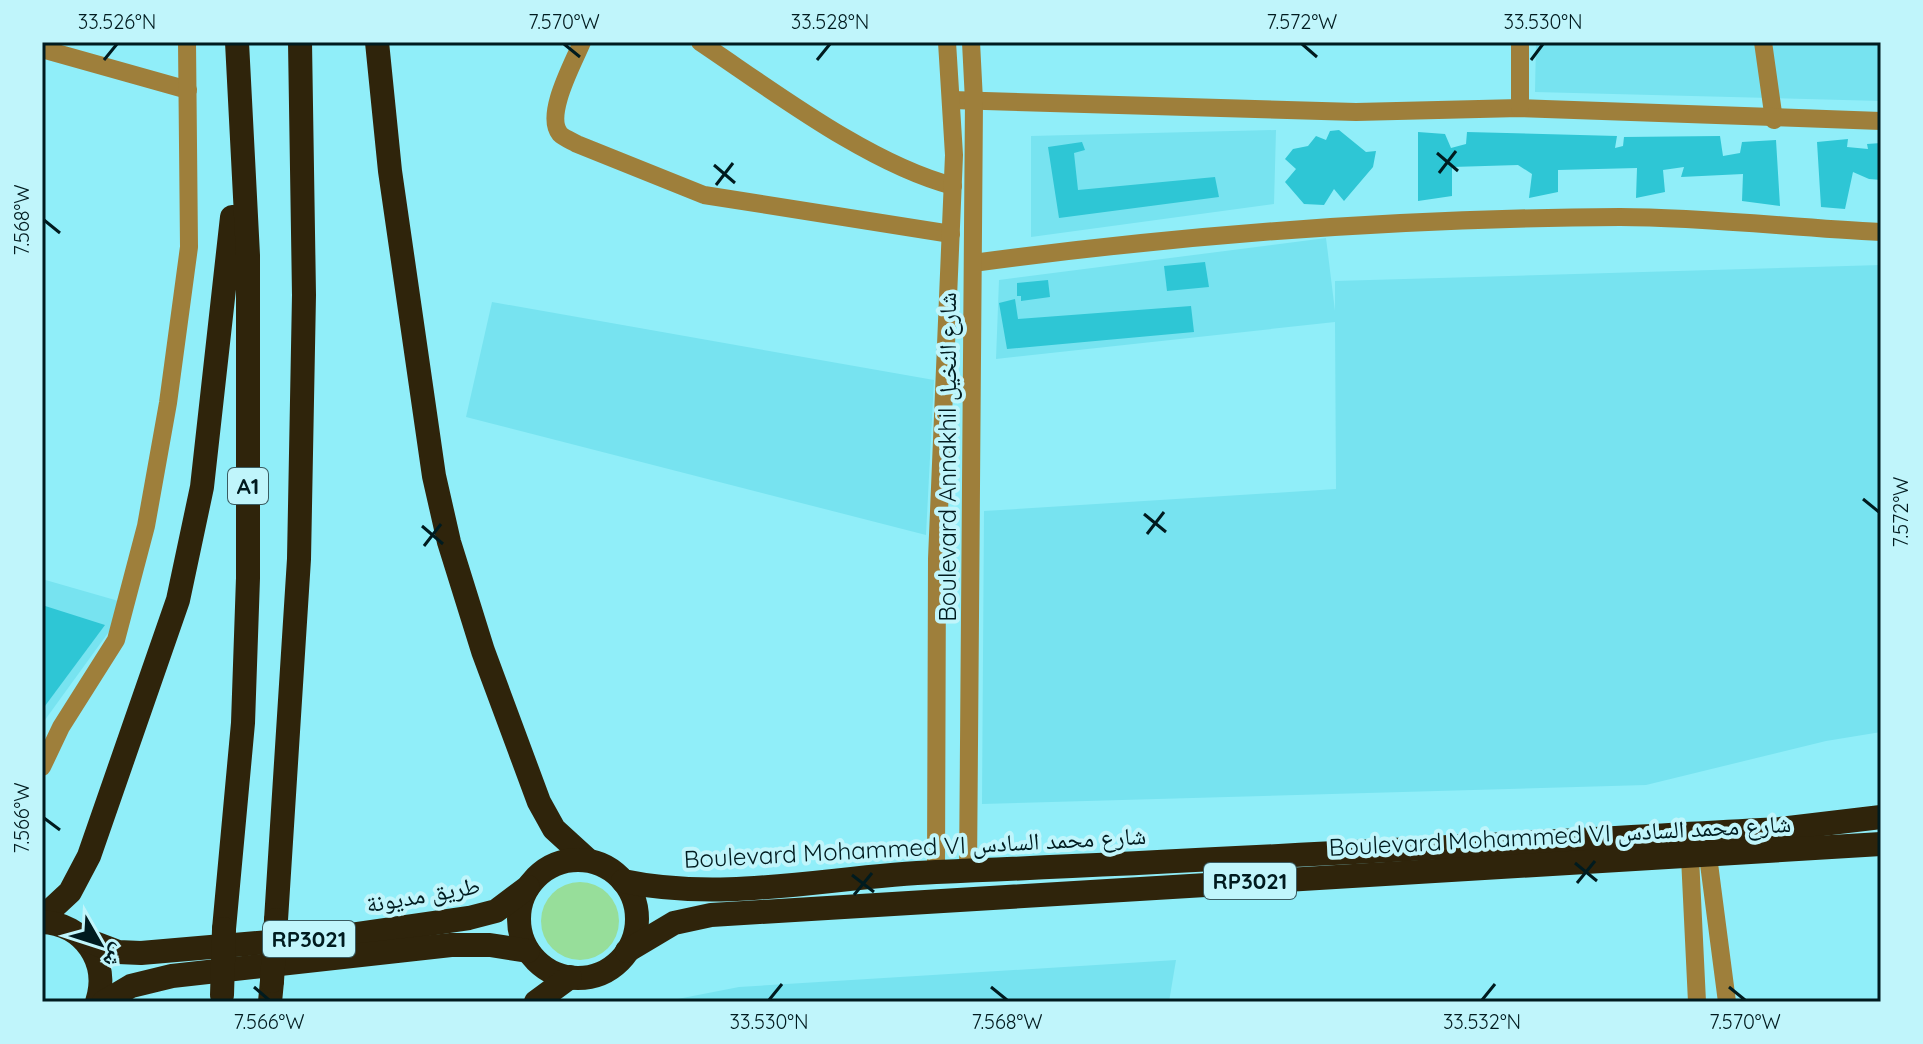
<svg xmlns="http://www.w3.org/2000/svg" width="1923" height="1044" font-family="Quicksand,'Noto Naskh Arabic',sans-serif">
<rect width="100%" height="100%" fill="#90eef9"/>
<g fill="#77e3f0">
<polygon points="1536,42 1881,42 1881,101 1535,92"/>
<polygon points="1276,130 1274,204 1031,237 1031,136"/>
<polygon points="1326,238 1335,311 1335,281 1881,265 1881,732 1826,741 1646,785 982,804 984,511 1336,489 1335,322 996,359 999,280"/>
<polygon points="492,302 934,380 926,535 466,417"/>
<polygon points="42,579 129,604 42,724"/>
<polygon points="1176,960 1169,1002 662,1002 739,987"/>
</g>
<circle fill="#97de9a" cx="580" cy="921" r="39"/>
<g fill="#2ec6d5">
<polygon points="1339,130 1366,152 1376,151 1373,167 1344,201 1334,189 1324,205 1304,204 1285,182 1296,169 1285,159 1293,149 1308,146 1316,136 1326,140 1330,131"/>
<polygon points="1418,132 1445,134 1451,148 1466,144 1467,132 1617,136 1615,148 1623,146 1624,137 1720,136 1723,156 1740,153 1742,142 1776,140 1780,206 1742,201 1743,174 1681,177 1684,167 1663,170 1665,192 1636,198 1637,168 1558,170 1558,192 1529,198 1532,174 1518,165 1452,167 1452,196 1418,201"/>
<polygon points="1848,139 1847,147 1868,149 1867,144 1881,143 1881,180 1869,179 1853,172 1845,209 1821,207 1817,142"/>
<polygon points="1082,142 1085,150 1074,153 1078,190 1215,177 1219,197 1059,218 1048,147"/>
<polygon points="1205,262 1209,287 1167,291 1164,266"/>
<polygon points="1048,280 1050,297 1021,301 1021,296 1017,296 1017,283"/>
<polygon points="1015,299 1018,319 1191,306 1194,332 1007,349 999,303"/>
<polygon points="42,605 105,625 42,710"/>
</g>
<g fill="none" stroke-linecap="round" stroke-linejoin="round">
<g stroke="#9e7f3b" stroke-width="18">
<path d="M582,42C574,62 544,115 560,134C564,138 572,141 577,144L704,195L951,234"/>
<path d="M700,42C773,91 869,164 953,186"/>
<polyline points="1763,42 1774,120"/>
<polyline points="42,49 188,90"/>
<polyline points="952,100 1356,112 1520,108 1881,121"/>
<polyline points="1520,108 1520,42"/>
<path d="M973,263C1188,234 1403,218 1620,217C1705,217 1795,228 1881,232"/>
<polyline points="42,767 61,727 116,640 146,526 168,403 189,247 187,42"/>
<polyline points="1708,856 1727,1002"/>
<polyline points="1690,857 1697,1002"/>
<polyline points="936,872 937,559 954,155 947,42"/>
<polyline points="968,873 974,101 971,42"/>
</g>
<g stroke="#2f240b" stroke-width="24">
<polyline points="377,42 390,171 434,476 449,542 483,651 539,802 554,829 588,860"/>
<circle cx="578" cy="919" r="59"/>
<path d="M623,881C727,903 831,876 936,872C1217,861 1498,844 1780,829L1881,817"/>
<polyline points="42,918 70,892 89,856 178,600 202,487 232,217"/>
<polyline points="276,920 299,559 304,295 300,42"/>
<path d="M42,922C84,924 110,962 97,1002"/>
<polyline points="224,929 243,723 248,578 248,255 237,42"/>
<polyline points="84,939 118,952 141,953 351,935 469,918 496,911 528,887"/>
<polyline points="627,951 674,923 711,915 1881,844"/>
<polyline points="104,1002 131,986 172,976 451,945 490,945 528,951"/>
<polyline points="270,1002 272,981"/>
<polyline points="536,1002 570,977"/>
</g>
<g stroke="#2f240b" stroke-width="24">
<polyline points="272,981 276,920"/>
<polyline points="222,995 224,929"/>
</g>
</g>
<path fill="none" stroke="#001b1f" stroke-width="3" d="M564,44L580,57M1302,44L1317,57M104,60L117,44M817,60L830,44M1531,60L1543,44M1437,153L1458,171M714,165L735,183M1439,173L1456,151M716,185L733,163M44,220L60,233M1863,499L1879,512M1144,514L1166,532M422,526L443,544M1147,534L1164,512M424,546L441,524M44,818L60,830M1575,863L1597,881M852,875L874,892M1577,883L1595,861M854,895L872,873M254,987L269,1000M991,987L1007,1000M1729,987L1745,1000M769,1000L782,984M1482,1000L1495,984"/>
<g text-anchor="middle" stroke-width="8" stroke-linejoin="round" paint-order="stroke">
<g fill="#c0f5fb" stroke="#3a5c61" stroke-width="2">
<rect x="228" y="468" width="40" height="36" rx="6"/>
<rect x="1204" y="863" width="92" height="36" rx="6"/>
<rect x="263" y="921" width="92" height="36" rx="6"/>
</g>
<g font-size="22" font-weight="bold" fill="#001b1f">
<text x="248" y="494">A1</text>
<text x="1250" y="889">RP3021</text>
<text x="309" y="947">RP3021</text>
</g>
<g font-size="24" fill="#001b1f" stroke="#c0f5fb">
<text transform="translate(948 457) rotate(-90)" y="8">Boulevard Annakhil شارع النخيل</text>
<text transform="translate(1560 836) rotate(-3)" y="8">Boulevard Mohammed VI شارع محمد السادس</text>
<text transform="translate(915 848) rotate(-3)" y="8">Boulevard Mohammed VI شارع محمد السادس</text>
<text transform="translate(423 895) rotate(-10)" y="8">طريق مديونة</text>
</g>
</g>
<rect width="1923" height="1044" fill="none" stroke="#c0f5fb" stroke-width="88"/>
<g transform="translate(100 944) rotate(129)" stroke="#c0f5fb" stroke-width="6" paint-order="stroke">
<path d="M0-6L14 30L0 20L-14 30Z" fill="#001b1f"/>
<text y="-12" font-size="22" font-weight="bold" text-anchor="middle" fill="#001b1f">ش</text>
</g>
<rect x="44" y="44" width="1835" height="956" fill="none" stroke="#001b1f" stroke-width="3"/>
<g font-size="20" text-anchor="middle" fill="#001b1f">
<text x="117" y="29">33.526°N</text>
<text x="564" y="29">7.570°W</text>
<text x="830" y="29">33.528°N</text>
<text x="1302" y="29">7.572°W</text>
<text x="1543" y="29">33.530°N</text>
<text transform="translate(22 220) rotate(-90)" y="7">7.568°W</text>
<text transform="translate(1901 512) rotate(-90)" y="7">7.572°W</text>
<text transform="translate(22 818) rotate(-90)" y="7">7.566°W</text>
<text x="269" y="1029">7.566°W</text>
<text x="769" y="1029">33.530°N</text>
<text x="1007" y="1029">7.568°W</text>
<text x="1482" y="1029">33.532°N</text>
<text x="1745" y="1029">7.570°W</text>
</g>
</svg>
